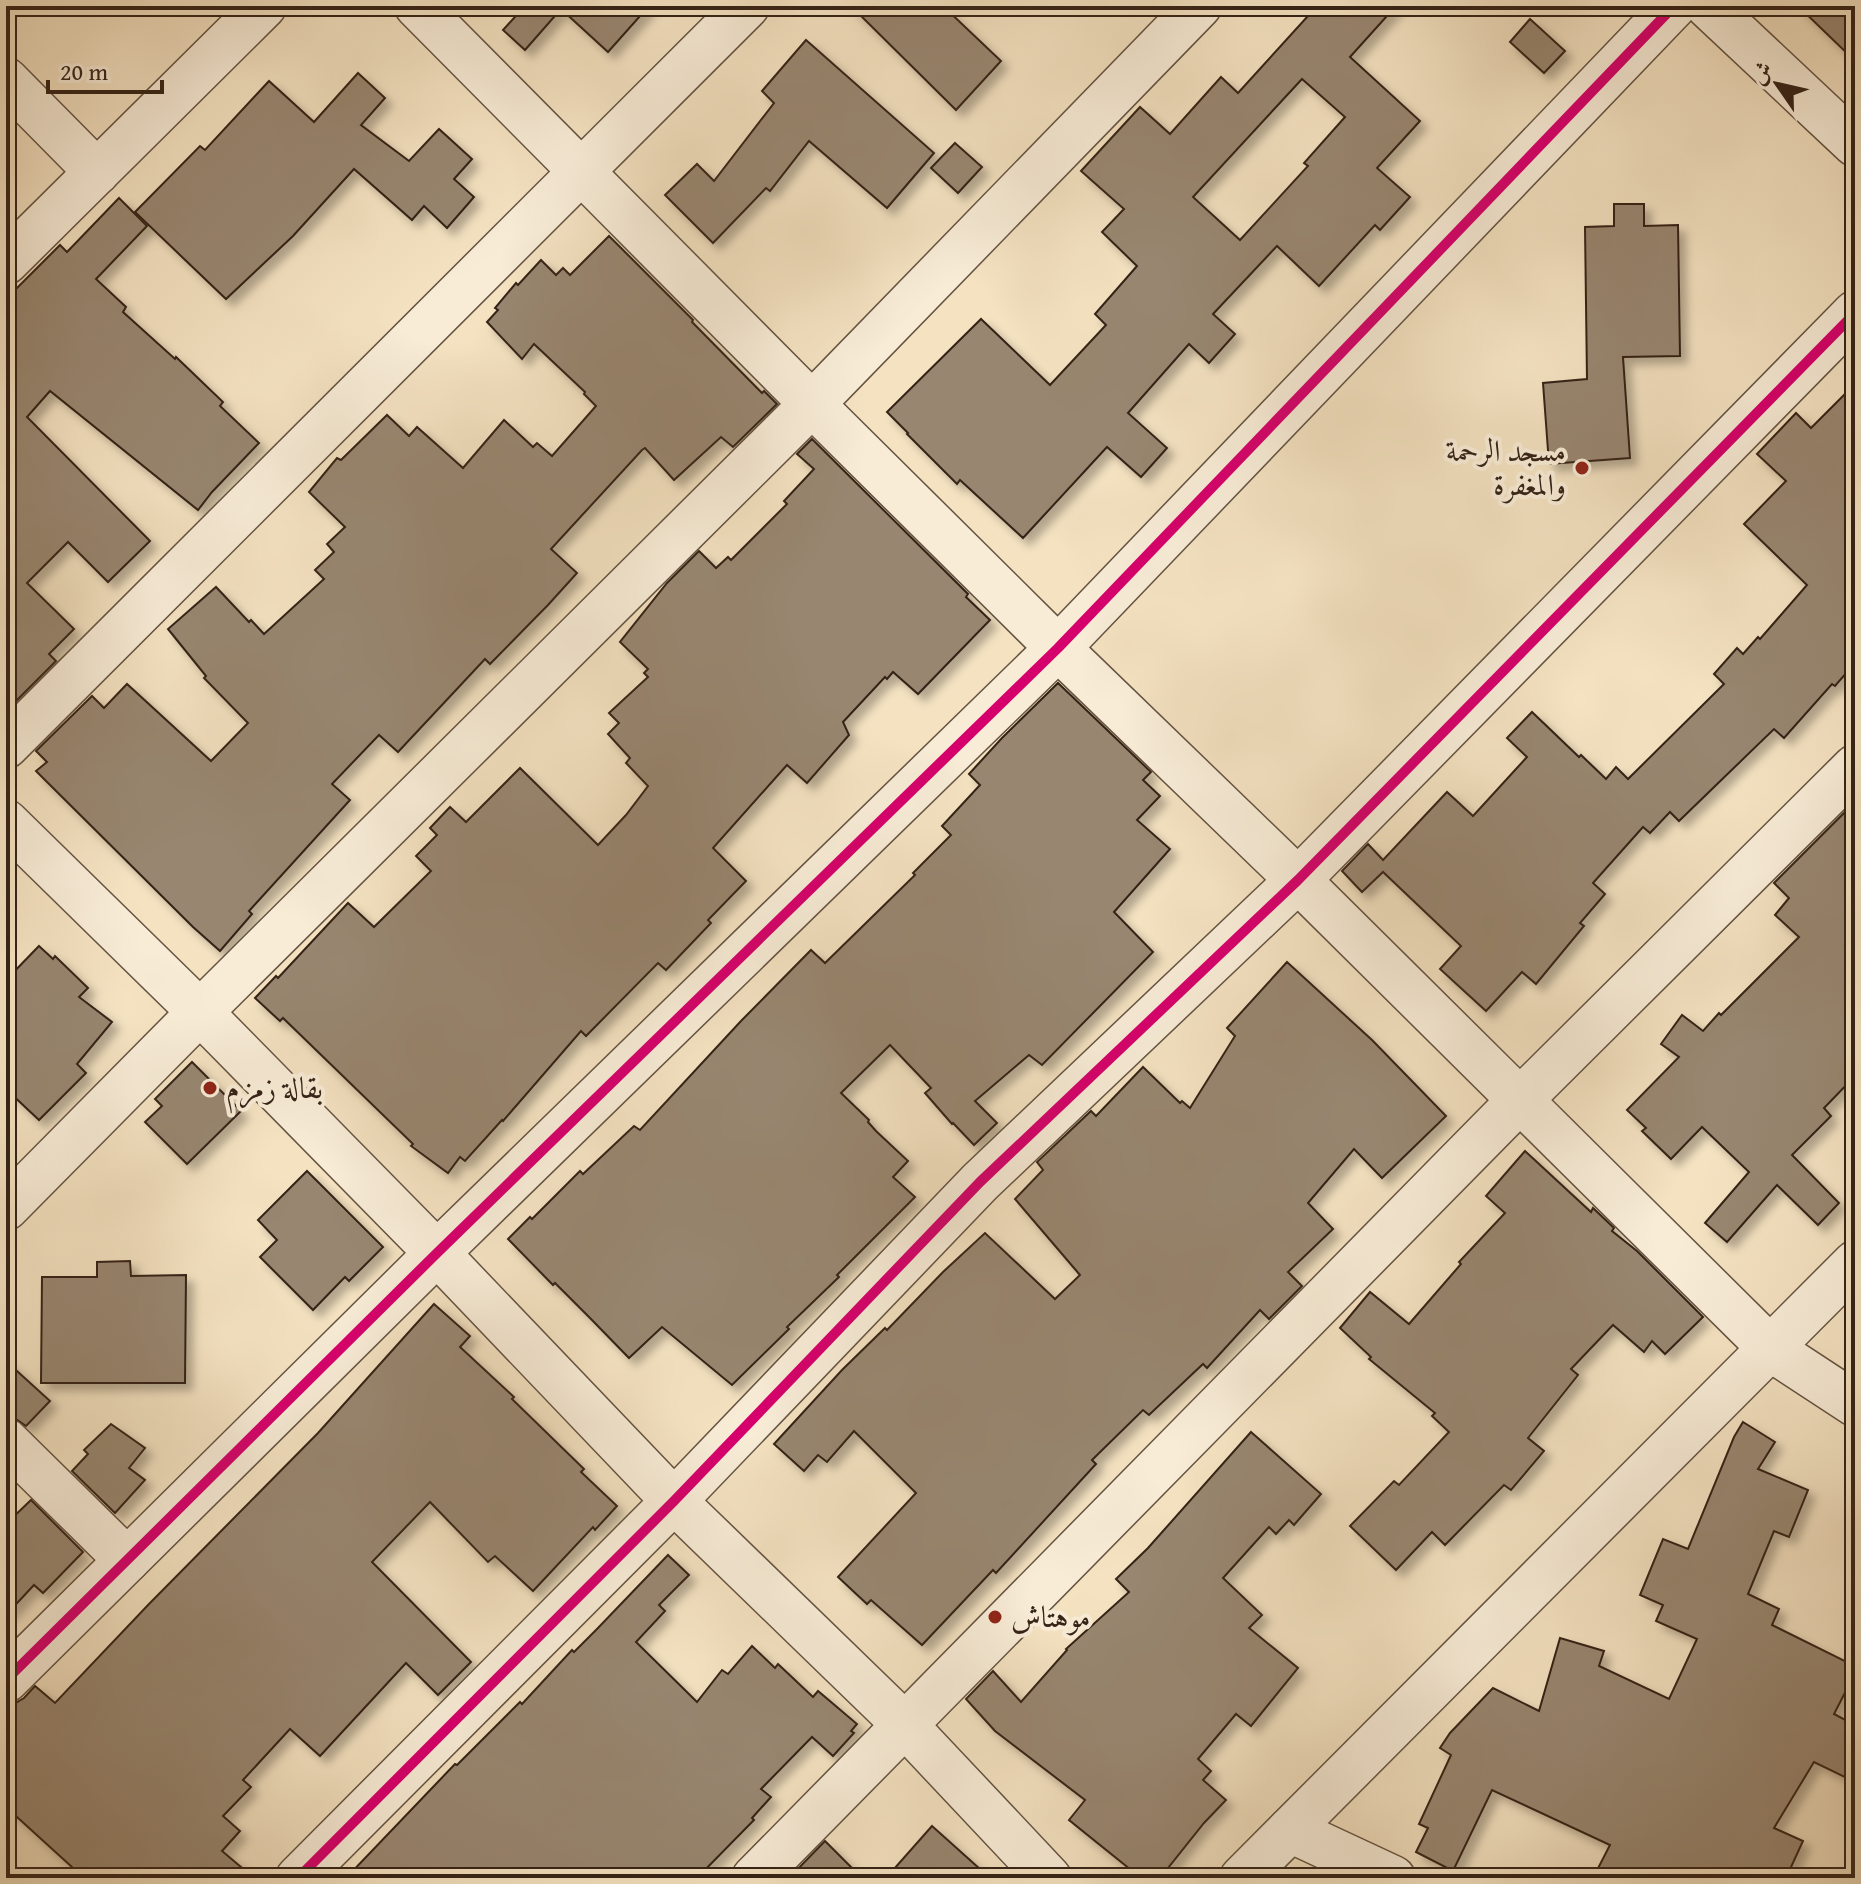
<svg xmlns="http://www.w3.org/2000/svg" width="1861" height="1884" font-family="'Gentium Book Plus',Amiri,serif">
<defs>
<filter id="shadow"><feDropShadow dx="7" dy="7" stdDeviation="4" flood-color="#0004"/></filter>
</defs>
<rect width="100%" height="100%" fill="#f4e2c1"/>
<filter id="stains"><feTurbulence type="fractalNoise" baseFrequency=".0025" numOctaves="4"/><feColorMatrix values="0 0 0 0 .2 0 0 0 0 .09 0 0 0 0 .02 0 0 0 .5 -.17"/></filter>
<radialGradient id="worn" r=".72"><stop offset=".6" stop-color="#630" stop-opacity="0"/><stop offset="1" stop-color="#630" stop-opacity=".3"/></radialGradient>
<g fill="#98866f" stroke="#352317" stroke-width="2" fill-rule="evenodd" filter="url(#shadow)">
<polygon points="525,6 649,6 608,52 561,9 525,50 503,30"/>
<polygon points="851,6 943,6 1001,61 956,110"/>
<path d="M1317,6H1396L1350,57L1420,121L1377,168L1410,197L1380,230L1375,225L1319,286L1277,246L1213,314L1235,334L1209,363L1189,344L1128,413L1167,448L1141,477L1107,447L1023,538L960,480L957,484L907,434L908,433L887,412L981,319L1050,385L1106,325L1095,314L1137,266L1102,232L1124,209L1081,171L1140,107L1170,134L1221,77L1238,93ZM1302,79L1345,117L1304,163L1308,166L1240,240L1193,197Z"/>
<polygon points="1798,6 1855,6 1855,61"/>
<polygon points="1530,19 1565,51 1544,73 1510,42"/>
<polygon points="806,40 934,153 887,208 809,141 770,191 766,188 713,243 665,195 697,164 714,181 774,103 762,91"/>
<polygon points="358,73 385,98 361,125 409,161 439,129 472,159 454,179 474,197 447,228 424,206 412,220 354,169 293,236 226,299 135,212 200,146 205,150 269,81 314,122"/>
<polygon points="955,143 982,167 958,193 931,168"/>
<polygon points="119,198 147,226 96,279 126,307 123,312 175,359 176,357 223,402 220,406 259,443 212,492 198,510 50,391 27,417 150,541 108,582 68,542 27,583 74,629 49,654 56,661 6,711 6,299 60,245 67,252"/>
<polygon points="1614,204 1644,204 1644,226 1678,225 1680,356 1623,357 1630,458 1549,464 1543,383 1587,379 1585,227 1614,226"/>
<polygon points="609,236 693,320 692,322 762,393 764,391 777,404 733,447 721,437 674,480 645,448 642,450 551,549 577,573 548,605 490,664 485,659 398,752 379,735 332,784 350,800 249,911 252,914 220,951 193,927 36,771 47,762 36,751 92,696 104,708 127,684 211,761 248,723 204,678 206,676 168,629 216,587 249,622 251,620 264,634 324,579 315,570 334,552 327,544 345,527 309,492 337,458 341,460 387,415 409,436 417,427 463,468 504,420 533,447 537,443 552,456 596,406 584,394 585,392 534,344 522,359 487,322 498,310 495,308 516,283 518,285 541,260 556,275 563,268 570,275"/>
<polygon points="1855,384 1855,663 1835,686 1832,684 1784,738 1774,729 1679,821 1670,812 1650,833 1643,827 1593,883 1605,894 1580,923 1584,926 1536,984 1522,972 1486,1011 1440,969 1461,946 1383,872 1362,892 1342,871 1368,844 1383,860 1447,792 1473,816 1527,757 1507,738 1532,712 1579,757 1581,755 1606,779 1616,767 1628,779 1724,684 1714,674 1737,648 1743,654 1758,637 1760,639 1807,585 1744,524 1786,481 1757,454 1796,413 1811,428"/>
<polygon points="812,439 968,594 966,597 990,620 918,694 893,672 887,679 885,677 843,722 849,735 807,783 787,765 713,848 746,881 708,920 711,923 666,970 658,963 586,1036 581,1031 503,1121 502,1120 465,1161 460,1157 448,1173 411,1146 413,1144 283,1018 280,1021 255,998 276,976 278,978 348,903 374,927 431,871 416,856 437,835 430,828 450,807 466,822 520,768 598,845 626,815 648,786 626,763 630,758 608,734 619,723 609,713 648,677 644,673 648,669 620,642 667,583 699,551 716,568 728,557 731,560 787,504 784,501 814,469 797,454"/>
<polygon points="1058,683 1151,772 1143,780 1160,796 1137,820 1170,849 1114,912 1153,952 1042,1065 1029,1055 975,1101 997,1123 974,1145 953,1123 952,1124 925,1093 931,1088 890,1045 841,1093 869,1120 868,1122 876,1131 908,1161 893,1177 915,1197 837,1275 839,1277 787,1327 789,1329 732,1385 662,1327 629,1358 590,1318 555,1283 553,1285 508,1239 530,1217 532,1219 580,1171 583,1174 634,1126 640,1130 741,1021 811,950 825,963 915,875 913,873 951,835 942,826 980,785 969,774 1002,738"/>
<polygon points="1844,813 1855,824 1855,1076 1824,1108 1831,1116 1792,1155 1839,1203 1818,1225 1777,1185 1727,1242 1705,1223 1749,1172 1702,1127 1671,1159 1642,1131 1646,1128 1627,1110 1679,1057 1661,1044 1682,1015 1703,1031 1719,1013 1721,1015 1799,937 1775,915 1789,898 1774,883"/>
<polygon points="39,946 53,959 55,956 88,988 79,997 112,1022 77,1064 86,1073 39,1120 6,1089 6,980"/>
<polygon points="1287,962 1372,1040 1446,1116 1382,1178 1354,1149 1308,1203 1333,1229 1288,1272 1302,1286 1269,1319 1260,1310 1207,1368 1203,1364 1149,1415 1143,1410 1092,1460 1096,1464 996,1573 993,1570 922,1645 871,1600 867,1604 838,1577 916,1493 854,1431 827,1462 818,1455 804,1471 774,1444 842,1370 885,1328 887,1330 943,1272 985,1233 1055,1299 1080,1275 1015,1199 1043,1170 1037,1162 1091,1111 1096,1116 1143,1067 1180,1103 1182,1101 1190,1108 1235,1036 1227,1028"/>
<polygon points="192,1062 241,1111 187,1164 145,1122 162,1106 155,1099"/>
<polygon points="1525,1151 1591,1212 1593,1208 1614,1228 1612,1231 1637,1251 1703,1317 1665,1354 1652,1341 1644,1352 1613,1325 1571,1369 1578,1375 1528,1438 1544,1451 1511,1490 1504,1485 1445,1545 1432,1532 1396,1570 1350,1526 1394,1481 1399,1485 1449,1432 1432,1416 1435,1413 1369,1359 1371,1357 1340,1328 1370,1292 1409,1324 1461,1264 1459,1262 1505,1213 1486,1196"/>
<polygon points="307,1171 383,1247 349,1281 345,1277 313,1310 260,1257 277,1240 258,1220"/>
<polygon points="130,1261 131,1276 186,1275 185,1383 41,1383 42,1277 97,1277 97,1262"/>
<polygon points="434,1304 470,1336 460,1347 514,1397 512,1399 584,1469 581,1472 617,1506 595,1530 593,1527 533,1591 495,1556 488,1562 430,1502 372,1562 471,1662 438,1695 406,1663 320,1756 290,1729 243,1780 251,1787 223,1816 240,1831 222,1851 254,1878 84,1878 6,1807 6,1712 14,1704 24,1698 35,1686 55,1703 149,1604 318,1433"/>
<polygon points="6,1361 50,1401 26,1426 13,1417 6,1417"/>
<polygon points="1743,1422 1775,1442 1758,1469 1808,1490 1789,1537 1774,1531 1748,1594 1779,1609 1772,1625 1855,1666 1855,1673 1834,1714 1855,1725 1855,1782 1814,1762 1774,1828 1803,1841 1786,1878 1593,1878 1610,1845 1492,1790 1453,1871 1416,1852 1428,1828 1419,1824 1451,1755 1440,1748 1450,1733 1493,1688 1539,1711 1560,1638 1604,1651 1599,1666 1669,1699 1697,1639 1656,1621 1663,1605 1640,1595 1663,1539 1688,1549 1734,1437"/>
<polygon points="111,1424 145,1448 129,1468 145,1480 115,1513 72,1471 88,1454 84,1450"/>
<polygon points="1251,1432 1321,1494 1294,1525 1289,1520 1276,1534 1269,1527 1223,1578 1262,1615 1249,1628 1298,1668 1251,1726 1236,1714 1198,1759 1211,1771 1203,1780 1226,1800 1204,1823 1160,1878 1141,1878 1069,1820 1085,1800 995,1731 966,1699 993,1671 1021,1702 1067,1650 1066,1649 1129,1592 1116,1579 1148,1548"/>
<polygon points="31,1500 83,1552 43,1593 34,1585 6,1615 6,1524"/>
<polygon points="668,1555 689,1575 659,1605 665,1611 636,1642 697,1702 722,1670 728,1674 752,1646 775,1668 778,1664 813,1697 818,1691 857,1724 851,1731 854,1733 833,1756 812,1737 761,1789 771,1797 752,1818 754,1820 697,1878 346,1878 455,1764 457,1765 520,1702 522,1704 572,1650 574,1652 597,1629"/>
<polygon points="932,1826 990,1878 886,1878"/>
<polygon points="825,1841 862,1878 789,1878"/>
</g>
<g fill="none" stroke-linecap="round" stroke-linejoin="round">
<g stroke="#655342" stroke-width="47">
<g id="minor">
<polyline points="417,6 812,404 1058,648 1298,880 1771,1349 1855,1404"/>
<polyline points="1708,6 1855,144"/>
<polyline points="6,80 97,172"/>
<polyline points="6,262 264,6"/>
<polyline points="6,746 747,6"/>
<polyline points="6,822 200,1012 437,1253 674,1501 905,1725 1049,1878"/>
<polyline points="6,1208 200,1012 812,404 1199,6"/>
<polyline points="6,1441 127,1560"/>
<polyline points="6,1680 437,1253 1058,648 1674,6"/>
<polyline points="1290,1830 1393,1878"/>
<polyline points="298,1878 674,1501 980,1182 1298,880 1855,313"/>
<polyline points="754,1878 1519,1101 1855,767"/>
<polyline points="1242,1878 1855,1263"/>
</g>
</g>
<use href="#minor" stroke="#f8ecd7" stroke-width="44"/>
<g stroke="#f8ecd7" stroke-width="15">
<g id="cycleway">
<polyline points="6,1680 437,1253 1058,648 1674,6"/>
<polyline points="298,1878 674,1501 980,1182 1298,880 1855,313"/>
</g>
</g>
<use href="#cycleway" stroke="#d6006c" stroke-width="10"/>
</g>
<g fill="#8f2418" stroke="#f8ecd7" stroke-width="3">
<circle cx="1582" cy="468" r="8"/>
<circle cx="210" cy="1088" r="8"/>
<circle cx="995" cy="1617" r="8"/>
</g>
<g text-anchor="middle" stroke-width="8" stroke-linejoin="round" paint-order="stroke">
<g font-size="30" fill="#352317" stroke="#f8ecd7" text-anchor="start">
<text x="1566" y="461" text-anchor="end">مسجد الرحمة<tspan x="1566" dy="34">والمغفرة</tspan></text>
<text x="226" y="1098">بقالة زمزم</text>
<text x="1011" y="1627">موهتاش</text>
</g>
</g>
<rect width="1861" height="1884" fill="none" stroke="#f4e2c1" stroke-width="32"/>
<rect x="8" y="8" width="1845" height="1868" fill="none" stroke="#352317" stroke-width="4"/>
<rect x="16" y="16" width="1829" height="1852" fill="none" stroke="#352317" stroke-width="2"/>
<g transform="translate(1777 84) rotate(304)" stroke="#f8ecd7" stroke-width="6" paint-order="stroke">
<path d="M0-6L14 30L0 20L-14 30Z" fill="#352317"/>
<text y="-12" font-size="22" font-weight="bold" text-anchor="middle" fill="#352317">ش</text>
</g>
<path d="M48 80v12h114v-12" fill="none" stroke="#352317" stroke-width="4"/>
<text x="60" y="80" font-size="24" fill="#352317" stroke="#f8ecd7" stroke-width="6" paint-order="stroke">20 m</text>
<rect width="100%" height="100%" filter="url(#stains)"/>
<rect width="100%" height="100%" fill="url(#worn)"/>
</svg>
